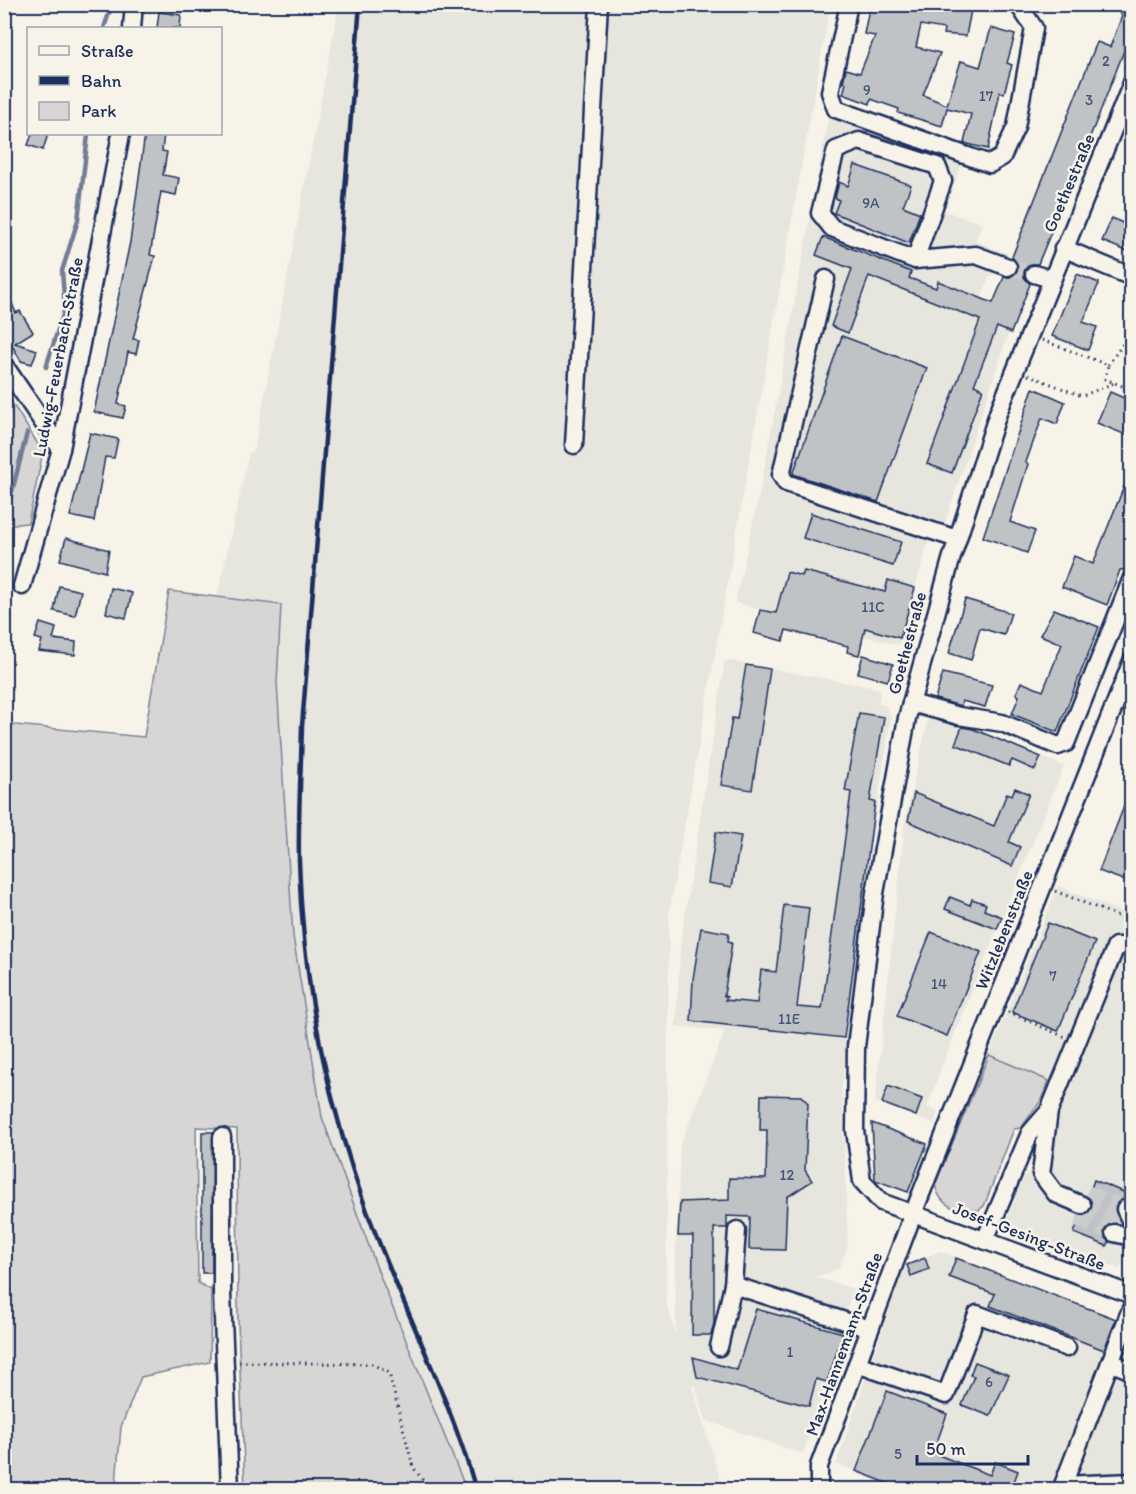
<svg xmlns="http://www.w3.org/2000/svg" width="1136" height="1494" font-family="Itim,sans-serif">
<rect width="100%" height="100%" fill="#f7f3e8"/>
<filter id="ink" filterUnits="userSpaceOnUse"><feTurbulence type="fractalNoise" baseFrequency=".0167" numOctaves="2"/><feDisplacementMap in="SourceGraphic" scale="12" xChannelSelector="R" yChannelSelector="G"/><feConvolveMatrix kernelMatrix="1 2 1 2 8 2 1 2 1" color-interpolation-filters="sRGB"/></filter>
<g filter="url(#ink)">
<g fill="#e6e5de">
<polygon points="339,5 830,5 669,913 666,1302 676,1334 675,1271 680,1145 725,1031 676,1026 680,947 725,660 881,689 878,703 885,705 891,717 870,851 842,1085 848,1246 838,1269 815,1277 854,1289 849,1301 844,1332 803,1454 705,1420 695,1386 692,1386 723,1489 466,1489 378,1271 322,1117 293,936 277,683 281,605 217,598 249,453 254,451"/>
<polygon points="829,114 963,159 945,211 982,224 975,241 1008,254 1001,270 989,277 974,318 1009,332 944,525 928,543 899,645 735,603 761,486"/>
<polygon points="930,710 1064,766 945,1058 927,1107 938,1111 934,1124 875,1102 905,821"/>
<polygon points="1058,886 1131,916 1132,1239 1120,1269 1005,1225 1022,1180 1048,1151 1056,1129 1040,1102 1048,1081 989,1055"/>
<polygon points="940,1251 1131,1324 1131,1489 903,1489 836,1464 905,1265"/>
</g>
<g fill="#d7d6d4" stroke="#798299" stroke-width="1.5">
<polygon points="4,390 43,452 28,523 5,525"/>
<polygon points="169,591 281,605 277,683 293,936 322,1117 378,1271 466,1489 245,1489 238,1324 237,1129 196,1127 198,1283 211,1290 210,1362 141,1377 121,1427 116,1483 121,1489 5,1489 5,724 144,737"/>
<path d="M989,1055L1049,1081L1040,1102L1021,1128L1014,1129L984,1206L979,1210C957,1211 941,1209 935,1185Z"/>
</g>
<g fill="none" stroke-linecap="round" stroke-linejoin="round">
<g stroke="#727c95" stroke-width="4.5">
<polyline points="104,28 112,4"/>
<polyline points="46,367 65,308 62,271 78,220 88,135"/>
<polyline points="4,523 27,433"/>
</g>
</g>
<g fill="#c0c3c5" stroke="#1b2f5e" stroke-width="1.5">
<polygon points="870,4 949,4 971,10 966,36 943,34 944,29 921,25 916,47 940,53 923,95 947,105 961,61 980,67 991,28 1015,35 1007,63 1012,65 1004,93 1000,92 988,149 964,143 971,114 947,108 942,126 898,113 899,109 871,99 870,104 843,94 846,83 843,82 846,69 860,73 875,36 864,34"/>
<polygon points="1112,4 1131,4 1131,33 1098,117 1038,264 1031,264 1024,270 1024,277 1030,284 1011,333 997,327 974,385 983,389 952,473 927,464 980,320 869,276 848,333 831,326 852,269 816,255 823,237 911,272 909,278 936,288 938,281 993,303 1004,277 1010,277 1018,271 1018,265 1012,257 1097,42 1110,47 1122,16"/>
<polygon points="159,12 181,15 180,28 157,28"/>
<polygon points="32,134 48,134 43,150 28,145"/>
<polygon points="145,134 164,134 162,151 167,152 163,175 179,178 176,195 161,192 150,255 155,256 133,339 139,340 136,354 128,352 118,404 126,406 123,418 94,412 130,242"/>
<polygon points="855,165 911,185 903,206 920,213 909,243 834,213 839,200 835,198 839,182 848,186"/>
<polygon points="1112,218 1131,227 1131,253 1102,241"/>
<polygon points="1077,274 1099,283 1083,322 1097,327 1088,350 1052,336"/>
<polygon points="4,284 16,313 20,311 33,332 15,343 37,350 32,364 21,361 4,332"/>
<polygon points="842,336 927,368 878,502 793,474"/>
<polygon points="1033,388 1065,402 1057,424 1042,418 1026,462 1028,464 1010,522 1035,531 1027,553 983,537"/>
<polygon points="1110,392 1131,401 1131,437 1097,423"/>
<polygon points="90,433 118,439 114,458 105,457 94,521 70,516"/>
<polygon points="1131,469 1131,559 1128,569 1120,570 1107,605 1062,587 1074,556 1093,564"/>
<polygon points="811,513 901,542 893,566 803,538"/>
<polygon points="66,538 109,550 105,572 60,560"/>
<polygon points="804,571 885,592 888,580 915,588 900,638 865,628 859,655 847,652 848,646 786,630 783,641 754,633 760,610 776,613 787,572 802,576"/>
<polygon points="59,586 81,591 75,616 54,611"/>
<polygon points="111,588 132,593 126,618 106,613"/>
<polygon points="965,599 1011,613 1004,635 980,628 971,660 949,653"/>
<polygon points="1054,609 1099,627 1057,732 1012,714 1019,696 1016,694 1021,682 1043,691 1062,644 1040,635"/>
<polygon points="40,623 56,628 53,639 76,642 75,655 39,651 42,640 35,638"/>
<polygon points="863,655 893,664 888,681 858,673"/>
<polygon points="746,665 770,669 752,790 721,785 732,718 737,719"/>
<polygon points="943,673 992,685 985,707 962,701 961,706 935,699"/>
<polygon points="859,713 884,717 870,801 875,802 844,1038 691,1021 693,979 701,928 729,933 728,941 732,942 724,996 727,997 725,1000 757,1003 761,970 776,972 784,905 809,908 797,1007 822,1009 851,792 845,791"/>
<polygon points="962,727 973,729 1041,757 1035,770 1012,760 1009,766 955,744"/>
<polygon points="1015,788 1029,794 1009,842 1020,847 1012,866 908,821 914,793 994,826 1007,793 1012,795"/>
<polygon points="1131,788 1131,883 1099,871"/>
<polygon points="716,832 741,836 732,887 708,883"/>
<polygon points="950,897 970,905 972,899 986,904 984,910 1002,917 997,929 945,909"/>
<polygon points="1048,923 1095,942 1058,1031 1012,1012"/>
<polygon points="931,932 981,952 947,1036 897,1016"/>
<polygon points="888,1086 922,1099 916,1116 882,1103"/>
<polygon points="761,1095 801,1096 808,1103 805,1170 812,1181 787,1197 785,1250 749,1249 750,1217 727,1216 727,1228 714,1228 714,1323 711,1335 692,1335 693,1236 678,1236 680,1202 729,1200 729,1178 766,1179 767,1130 760,1130"/>
<polygon points="872,1123 927,1144 908,1192 875,1180"/>
<polygon points="202,1132 213,1132 212,1273 202,1273"/>
<polygon points="1094,1180 1128,1194 1126,1199 1116,1203 1117,1223 1110,1223 1104,1230 1104,1237 1109,1242 1107,1246 1074,1233 1081,1215 1088,1214 1092,1209 1092,1203 1088,1197"/>
<polygon points="925,1258 929,1269 911,1276 907,1265"/>
<polygon points="956,1258 1116,1319 1104,1350 990,1306 995,1294 949,1277"/>
<polygon points="756,1309 843,1333 827,1382 816,1379 809,1406 697,1377 693,1357 737,1370"/>
<polygon points="975,1362 1009,1375 990,1416 962,1405 974,1376 970,1375"/>
<polygon points="887,1391 947,1414 933,1453 990,1475 995,1462 1018,1471 1011,1490 905,1490 856,1471"/>
</g>
<g fill="none" stroke-linecap="round" stroke-linejoin="round">
<g stroke="#cbcccc" stroke-width="16" stroke-dasharray="16 8" stroke-linecap="butt">
<polyline points="1008,267 1034,274"/>
<polyline points="1087,1193 1125,1209"/>
<polyline points="1082,1205 1120,1221"/>
<polyline points="1077,1218 1114,1233"/>
</g>
<g stroke="#1b2f5e" stroke-width="21">
<g id="minor">
<polyline points="849,4 830,92 836,109 990,164 1002,157 1016,127 1034,28 1018,4"/>
<polyline points="132,28 134,4"/>
<polyline points="1132,83 998,413 951,560 907,718 875,893 856,1047 855,1130 862,1181 881,1202 1132,1295"/>
<polyline points="1063,248 1132,277"/>
<polyline points="915,260 943,181 937,166 859,141 836,150 820,213 832,228 915,260 976,255 1008,267"/>
<polyline points="1034,274 1051,279"/>
<polyline points="826,279 781,475 786,483 957,539"/>
<polyline points="4,365 61,449"/>
<polyline points="574,445 599,4"/>
<polyline points="22,586 61,449 121,134"/>
<polyline points="911,703 959,716 1002,723 1058,746 1066,743 1132,578"/>
<polyline points="222,1137 222,1294 230,1490"/>
<polyline points="1082,1205 1056,1194 1041,1174 1049,1111 1116,946 1132,946"/>
<polyline points="1125,1209 1132,1224"/>
<polyline points="1114,1233 1132,1237"/>
<polyline points="985,1240 1030,1133 1049,1111"/>
<polyline points="733,1285 870,1329"/>
<polyline points="1132,1306 1063,1485 1132,1482"/>
<polyline points="719,1347 733,1285 737,1230"/>
<polyline points="1110,1362 1132,1371"/>
<polyline points="857,1364 946,1395 977,1314 1067,1348"/>
<polyline points="819,1490 819,1466 913,1214 1132,661"/>
</g>
</g>
<g stroke="#1b2f5e" stroke-width="3" stroke-dasharray="1.5 4.5" stroke-linecap="butt">
<polyline points="1042,340 1108,365 1105,379 1132,390"/>
<polyline points="1108,365 1132,331"/>
<polyline points="1028,375 1082,396 1114,383"/>
<polyline points="1055,891 1132,922"/>
<polyline points="1008,1012 1065,1037"/>
<polyline points="239,1362 372,1364 389,1373 413,1467 430,1490"/>
</g>
<use href="#minor" stroke="#f7f3e8" stroke-width="16"/>
<path stroke="#1b2f5e" stroke-width="4.5" d="M360,4L302,726C301,771 298,816 299,861C302,968 322,1076 355,1177C390,1283 445,1382 476,1490"/>
</g>
</g>
<g text-anchor="middle" stroke-width="5" stroke-linejoin="round" paint-order="stroke">
<g font-size="15" fill="#445478">
<text x="1106" y="66">2</text>
<text x="867" y="95">9</text>
<text x="986" y="101">17</text>
<text x="1089" y="105">3</text>
<text x="871" y="208">9A</text>
<text x="873" y="612">11C</text>
<text x="1053" y="981">7</text>
<text x="939" y="989">14</text>
<text x="789" y="1024">11E</text>
<text x="787" y="1180">12</text>
<text x="790" y="1357">1</text>
<text x="989" y="1387">6</text>
<text x="898" y="1459">5</text>
</g>
<g font-size="18" fill="#1b2f5e" stroke="#f7f3e8">
<text transform="translate(1069 183) rotate(-67)" y="6">Goethestraße</text>
<text transform="translate(58 357) rotate(-79)" y="6">Ludwig-Feuerbach-Straße</text>
<text transform="translate(907 643) rotate(-75)" y="6">Goethestraße</text>
<text transform="translate(1004 930) rotate(-68)" y="6">Witzlebenstraße</text>
<text transform="translate(1029 1236) rotate(21)" y="6">Josef-Gesing-Straße</text>
<text transform="translate(844 1344) rotate(-70)" y="6">Max-Hannemann-Straße</text>
</g>
</g>
<rect width="1136" height="1494" fill="none" stroke="#f7f3e8" stroke-width="24"/>
<rect x="12" y="12" width="1112" height="1470" fill="none" stroke="#1b2f5e" stroke-width="2" filter="url(#ink)"/>
<rect x="27" y="27" width="195" height="108" fill="#f7f3e8" stroke="#9fa5b1" stroke-width="1.5"/>
<rect x="39" y="46" width="30" height="9" fill="#f7f3e8" stroke="#9fa5b1" stroke-width="1.5"/>
<text x="81" y="57" font-size="18" fill="#1b2f5e">Straße</text>
<rect x="39" y="76" width="30" height="9" fill="#1b2f5e" stroke="#9fa5b1" stroke-width="1.5"/>
<text x="81" y="87" font-size="18" fill="#1b2f5e">Bahn</text>
<rect x="39" y="102" width="30" height="18" fill="#d7d6d4" stroke="#9fa5b1" stroke-width="1.5"/>
<text x="81" y="117" font-size="18" fill="#1b2f5e">Park</text>
<path d="M917 1455v9h111v-9" fill="none" stroke="#1b2f5e" stroke-width="3"/>
<text x="926" y="1455" font-size="18" fill="#1b2f5e" stroke="#f7f3e8" stroke-width="4.5" paint-order="stroke">50 m</text>
</svg>
